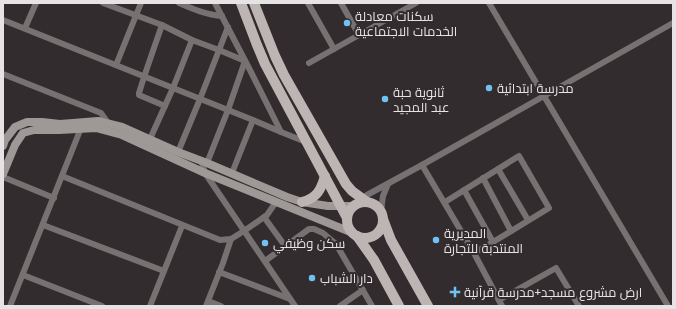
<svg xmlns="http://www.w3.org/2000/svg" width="676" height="309" font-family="'PT Sans',Cairo,sans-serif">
<rect width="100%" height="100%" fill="#332c2e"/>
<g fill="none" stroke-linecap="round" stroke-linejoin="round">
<g stroke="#767271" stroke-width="6">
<polyline points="103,3 162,25 192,40 219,50 245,61 228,110 207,163"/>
<path d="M179,3C193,9 207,15 222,16"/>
<polyline points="215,3 251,72 281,132 306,142"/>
<polyline points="308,3 334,49"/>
<polyline points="341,3 359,35"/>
<polyline points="489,3 668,306"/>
<polyline points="3,20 253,120 281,132"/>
<path d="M162,25C154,48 146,70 139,93V95L165,106"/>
<polyline points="25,28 36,3"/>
<polyline points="309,63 416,3"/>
<polyline points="116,65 141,3"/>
<polyline points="3,74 101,113 108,123"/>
<polyline points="150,139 173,88 192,40"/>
<polyline points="178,152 200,99 228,27"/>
<polyline points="201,160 205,173 295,306"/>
<polyline points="422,165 474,253 502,306"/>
<polyline points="498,169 528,220"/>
<polyline points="232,173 253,120"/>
<polyline points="62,176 220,240 231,239 244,231 267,215 276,202"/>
<polyline points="3,177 54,198"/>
<polyline points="483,178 511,231"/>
<polyline points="464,190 493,242"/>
<polyline points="445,202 519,156 549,208 493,242 474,253"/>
<polyline points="355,205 362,198 367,195 422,165 673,23"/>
<polyline points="381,211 383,196 388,184"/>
<polyline points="264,217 285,246"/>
<polyline points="43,225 164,271"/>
<polyline points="265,261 309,229 314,229 323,233 336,244 372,306"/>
<polyline points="219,272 290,299"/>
<polyline points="23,275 102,306"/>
<polyline points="499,300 556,268 579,306"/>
<polyline points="208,301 221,306"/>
<polyline points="10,306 81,128"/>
<polyline points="150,306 182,226"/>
<polyline points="206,306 223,263 231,239"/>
<polyline points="340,306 363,290"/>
</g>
<g stroke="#9e9897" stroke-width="8">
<polyline points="3,146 5,140 15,127 27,122 42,122 60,124 98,121 122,127 178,152 207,163 287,197 302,202 328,206 353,206"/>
<polyline points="3,174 15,145 23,133 34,130 59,130 96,128 122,135 205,173 353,233"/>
</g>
<g stroke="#bdb5b4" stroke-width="10">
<polyline points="241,3 257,45 265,64 347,218"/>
<polyline points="254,3 275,56 284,75 346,184 352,191 367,202"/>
<circle cx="365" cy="220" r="18"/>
<path d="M302,202C317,198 321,190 325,176"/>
<polyline points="383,219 391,240 428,306"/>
<polyline points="357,236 374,260 399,306"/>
</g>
</g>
<g fill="#70c2f4" stroke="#332c2e" stroke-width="1.5">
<circle cx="347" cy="23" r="4"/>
<circle cx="489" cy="88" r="4"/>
<circle cx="385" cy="99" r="4"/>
<circle cx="436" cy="240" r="4"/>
<circle cx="265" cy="243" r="4"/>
<circle cx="312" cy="278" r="4"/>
<path d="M453 286h4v4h4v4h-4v4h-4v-4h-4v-4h4z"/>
</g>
<g text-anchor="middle" stroke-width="4" stroke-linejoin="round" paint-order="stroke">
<g font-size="13" fill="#e7e2e3" stroke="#332c2e" text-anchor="start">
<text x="355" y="21">سكنات معادلة<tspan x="355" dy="15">الخدمات الاجتماعية</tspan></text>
<text x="497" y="93">مدرسة ابتدائية</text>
<text x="393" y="97">ثانوية حبة<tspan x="393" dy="15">عبد المجيد</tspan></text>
<text x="444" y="238">المديرية<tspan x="444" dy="15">المنتدبة للتجارة</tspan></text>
<text x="273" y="248">سكن وظيفي</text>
<text x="320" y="283">دار الشباب</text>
<text x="464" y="297">ارض مشروع مسجد+مدرسة قرآنية</text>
</g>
</g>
<rect width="676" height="309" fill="none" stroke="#e7e2e3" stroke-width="8"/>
</svg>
